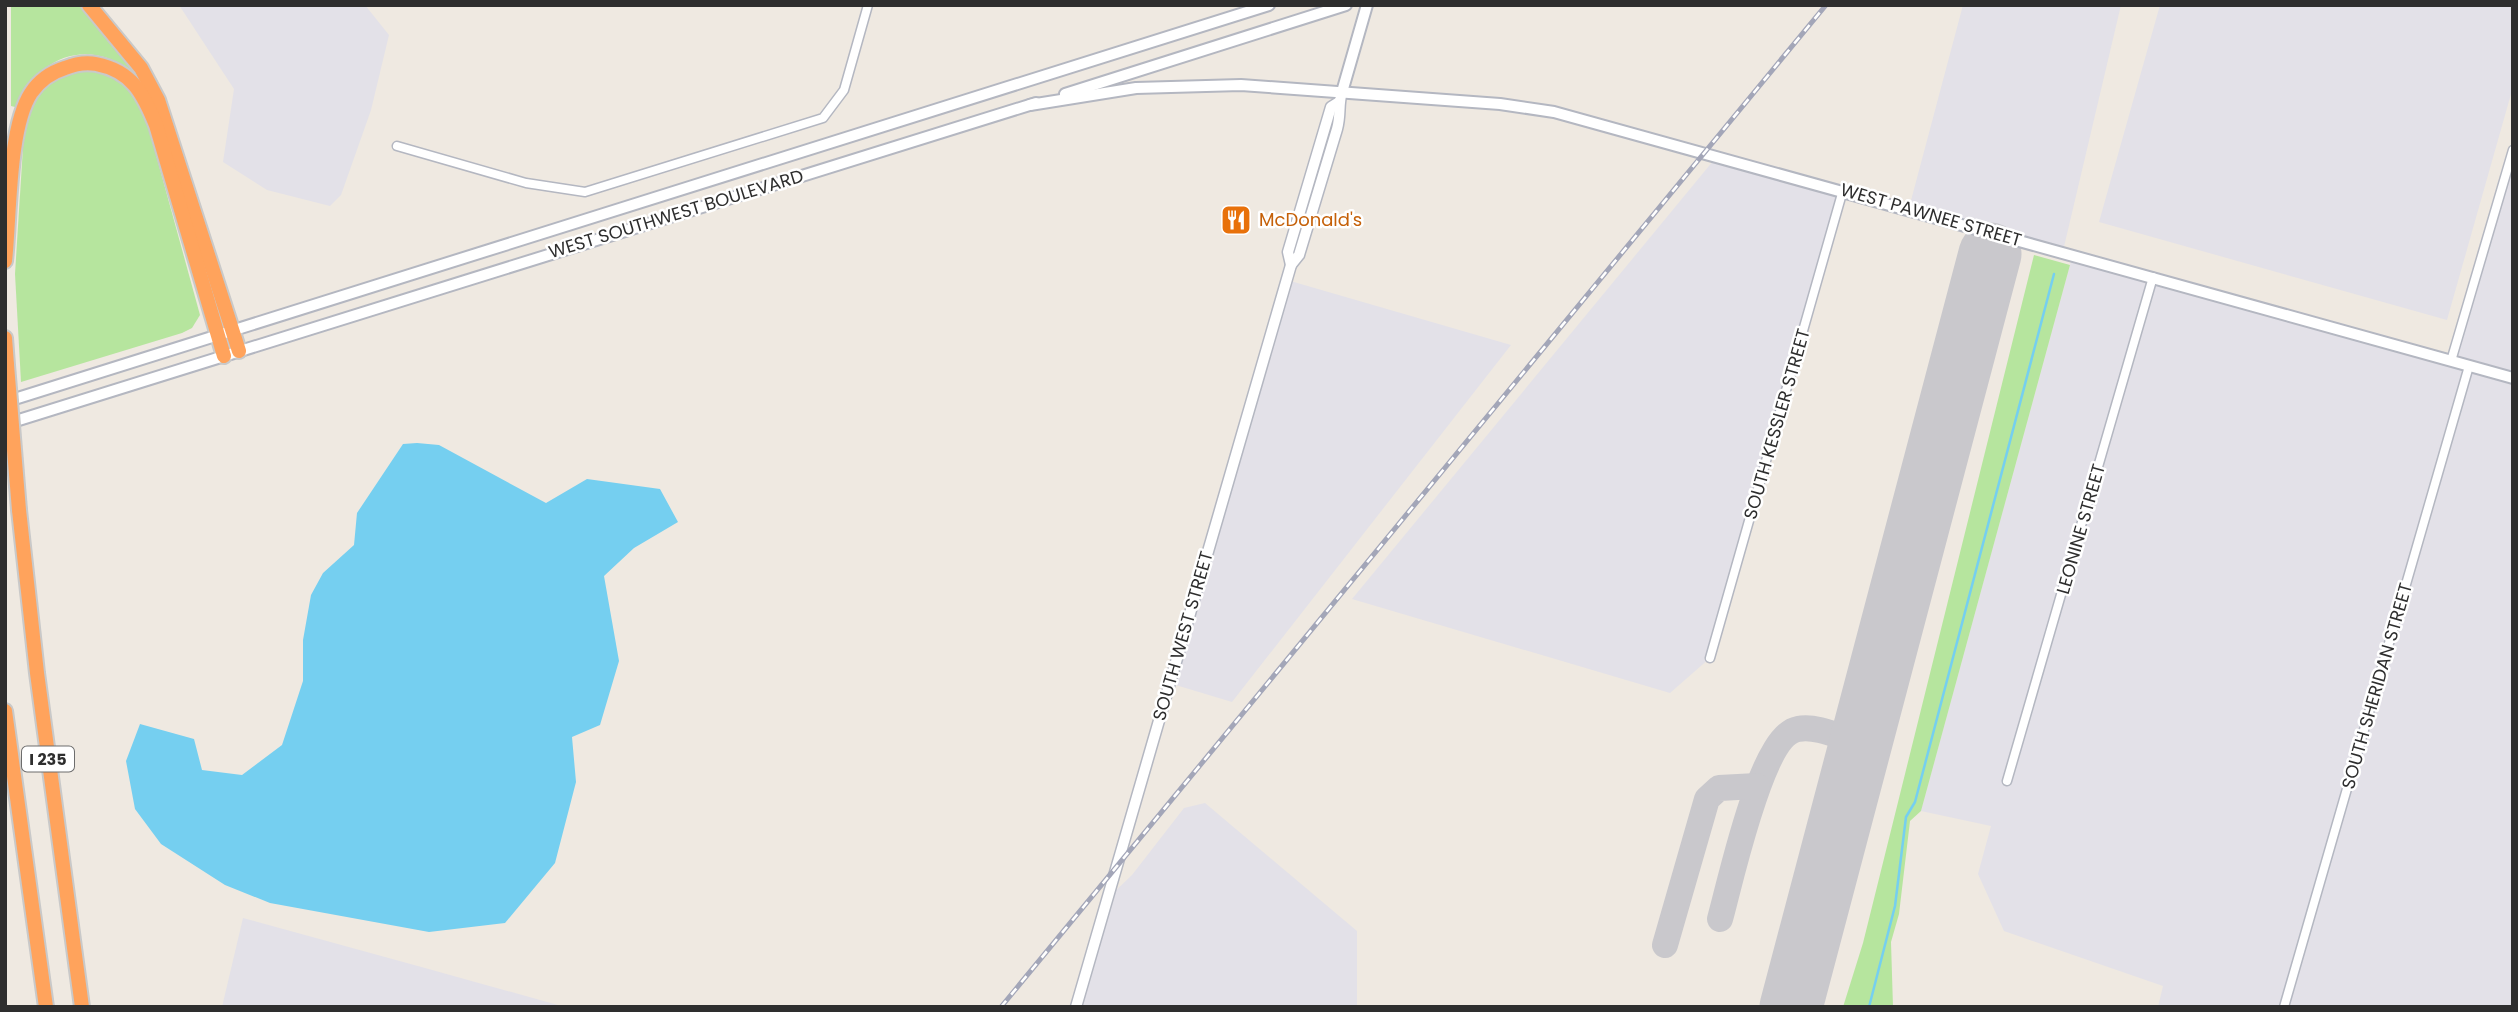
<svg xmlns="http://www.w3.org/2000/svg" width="2518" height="1012" font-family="Poppins,sans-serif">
<rect width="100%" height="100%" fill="#efe9e1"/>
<g fill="#e3e1e8">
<polygon points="179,5 365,5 389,35 371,110 341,195 330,206 267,190 223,162 234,89"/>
<polygon points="1963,5 2121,5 2063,251 1909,208"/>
<polygon points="2160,5 2513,5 2513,87 2447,320 2099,222"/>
<polygon points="2513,153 2513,1007 2158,1007 2163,986 2004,931 1978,874 1991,826 1921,811 2073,254 2451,361"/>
<polygon points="1718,155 1843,190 1710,658 1670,693 1352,599"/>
<polygon points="1287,280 1511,345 1232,702 1169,683"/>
<polygon points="1205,803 1357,931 1357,1007 1076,1007 1106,900 1132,875 1184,808"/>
<polygon points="243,918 425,968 565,1007 222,1007"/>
</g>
<g fill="#b6e59e">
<path d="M11,5H81L137,75C89,36 40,55 15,107L11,106Z"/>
<path d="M91,70C121,76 130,86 144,111L200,315L192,328L182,333L21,382L15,274L24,131C33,89 48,75 91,70Z"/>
<polygon points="2034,255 2070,265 1921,811 1910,821 1899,914 1891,942 1893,1007 1843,1007 1863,943"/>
</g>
<polygon fill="#75cff0" points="417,443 439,445 546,503 587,479 660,489 678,522 634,548 604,576 619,661 600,725 572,737 576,782 555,863 505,923 429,932 270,903 225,885 161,844 135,809 126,761 140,724 194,739 202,770 242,775 282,745 303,681 303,640 311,595 323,573 354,545 357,513 403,444"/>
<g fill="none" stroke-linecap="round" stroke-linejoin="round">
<polyline stroke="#75cff0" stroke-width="2.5" points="1869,1007 1895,906 1906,817 1915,802 2054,274"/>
<g stroke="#c9c8cc" stroke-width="26">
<path d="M1720,919C1730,884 1761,735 1798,729C1817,725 1842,738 1861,743"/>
<polyline points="1665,945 1707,799 1719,788 1757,786"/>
</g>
<polyline stroke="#c9c8cc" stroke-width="63" points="1791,1007 1990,254"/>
<g stroke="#b4b7c1" stroke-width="11">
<g id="minor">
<polyline points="397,146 526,183 585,192 823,118 844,90 868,5"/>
<polyline points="2451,361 2513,150"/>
<polyline points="1710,658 1843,190"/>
<polyline points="2007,781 2153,277"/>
<polyline points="2284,1007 2469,366"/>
</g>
</g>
<g stroke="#b4b7c1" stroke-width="13">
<g id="tertiary">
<polyline points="1291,265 1288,252 1331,107 1339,102"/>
<path d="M1076,1007L1291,265L1299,255L1337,129C1341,115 1338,104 1342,92"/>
</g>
</g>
<g stroke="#b4b7c1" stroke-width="14">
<g id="secondary">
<polyline points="1342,92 1367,5"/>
<polyline points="1065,94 1346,5"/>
<polyline points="1030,105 1136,88 1241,85 1500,104 1554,112 2513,378"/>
<polyline points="5,402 1269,5"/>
<polyline points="6,424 1036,103"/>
</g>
</g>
<g stroke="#c9c9c9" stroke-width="18">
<g id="motorway">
<polyline points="89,5 141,68 158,100 239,351"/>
<path d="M5,261C10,217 8,128 31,93C39,81 52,72 65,68C75,64 86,62 96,64C132,71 143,93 156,125L224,356"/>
<polyline points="5,338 7,365"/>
<polyline points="19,510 37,673 82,1007"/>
<polyline points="5,711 46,1007"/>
</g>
</g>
<use href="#minor" stroke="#fff" stroke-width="8"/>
<use href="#tertiary" stroke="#fff" stroke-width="10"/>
<use href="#secondary" stroke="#fff" stroke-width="10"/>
<use href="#motorway" stroke="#ffa35c" stroke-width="14"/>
<g stroke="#a3a6b8" stroke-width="5">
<polyline id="rail" points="1001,1007 1826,5"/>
</g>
<use href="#rail" stroke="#fff" stroke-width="2.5" stroke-dasharray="8" stroke-linecap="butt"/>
<g stroke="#c9c9c9" stroke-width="18" stroke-linecap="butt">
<polyline id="motorway-bridge" points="7,365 19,510"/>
</g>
<use href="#motorway-bridge" stroke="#ffa35c" stroke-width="14"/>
</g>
<defs>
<g id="restaurant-square" transform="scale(1.575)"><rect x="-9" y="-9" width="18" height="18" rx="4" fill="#e8710a" stroke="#fff"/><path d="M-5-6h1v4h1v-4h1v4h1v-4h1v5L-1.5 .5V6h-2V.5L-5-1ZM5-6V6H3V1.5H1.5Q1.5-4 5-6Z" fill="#fff"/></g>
</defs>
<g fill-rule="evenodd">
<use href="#restaurant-square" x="1236" y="220"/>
</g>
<g text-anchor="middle" stroke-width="5" stroke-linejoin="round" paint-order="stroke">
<rect fill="#fff" stroke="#6d6d6d" stroke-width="2" x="22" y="746.5" width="52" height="25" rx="5"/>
<g font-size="16" font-weight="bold" fill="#2e2e2e">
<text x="48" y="765">I 235</text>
</g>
<g font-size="18" fill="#2e2e2e" stroke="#fff">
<text transform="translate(676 214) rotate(-17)" y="6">WEST SOUTHWEST BOULEVARD</text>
<text transform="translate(1931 215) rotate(16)" y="6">WEST PAWNEE STREET</text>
<text transform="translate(1777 424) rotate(-74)" y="6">SOUTH KESSLER STREET</text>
<text transform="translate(2081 529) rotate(-74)" y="6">LEONINE STREET</text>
<text transform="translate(1183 636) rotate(-74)" y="6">SOUTH WEST STREET</text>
<text transform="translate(2377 686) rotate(-74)" y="6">SOUTH SHERIDAN STREET</text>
</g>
<g font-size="18" fill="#c56008" stroke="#fff" text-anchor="start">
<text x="1259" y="226">McDonald's</text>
</g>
</g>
<rect width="2518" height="1012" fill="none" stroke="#2e2e2e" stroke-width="14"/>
</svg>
